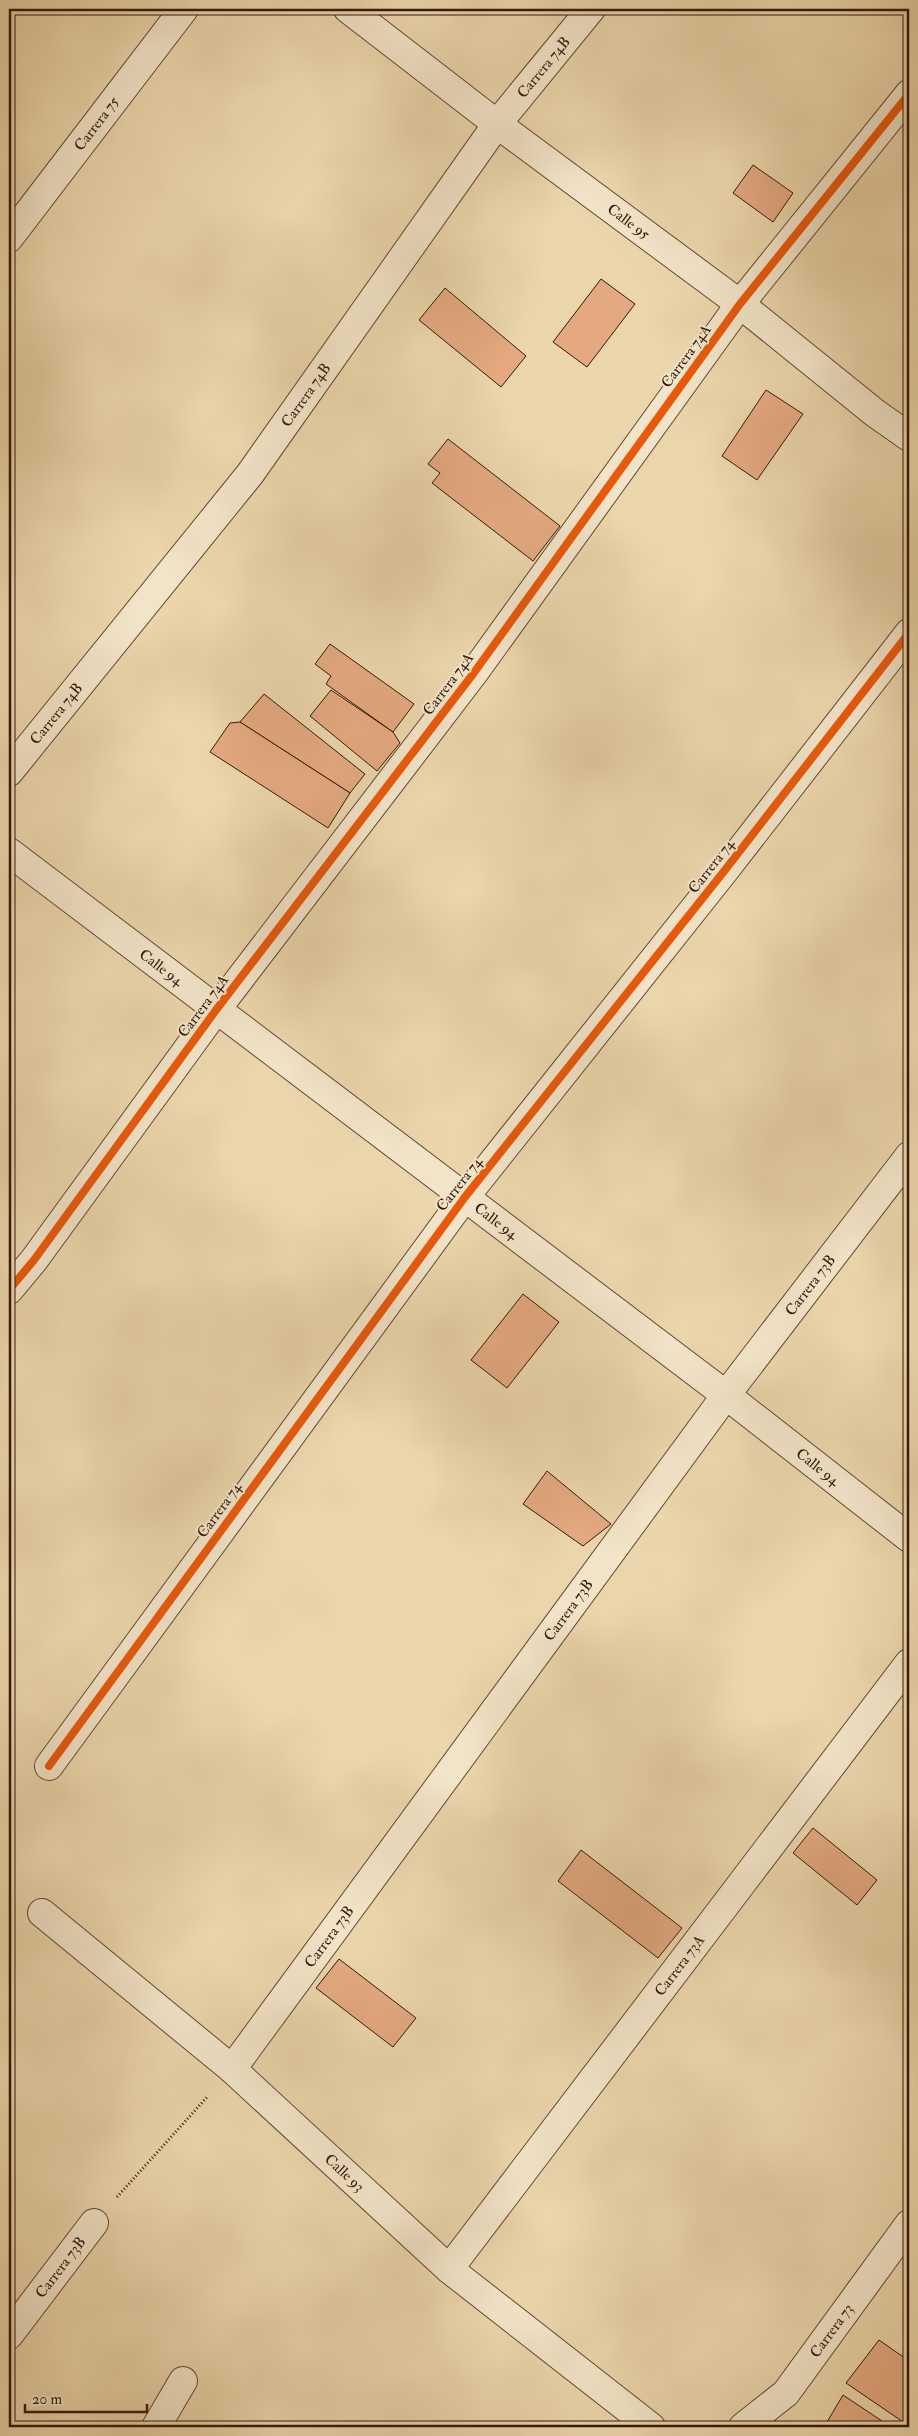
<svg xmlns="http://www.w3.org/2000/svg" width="918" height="2436" font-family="'IM FELL Double Pica',serif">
<rect width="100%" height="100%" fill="#ebd5ab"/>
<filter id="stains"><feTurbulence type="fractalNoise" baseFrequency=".004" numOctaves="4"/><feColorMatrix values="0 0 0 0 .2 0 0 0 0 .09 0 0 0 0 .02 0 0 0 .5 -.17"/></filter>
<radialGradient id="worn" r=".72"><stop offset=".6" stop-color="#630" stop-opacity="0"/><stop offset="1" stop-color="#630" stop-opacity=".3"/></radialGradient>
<g fill="#e4a981" stroke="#341908">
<polygon points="753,165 793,193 773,222 733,193"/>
<polygon points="601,279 635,304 587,367 553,342"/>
<polygon points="445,288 526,356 501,387 419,320"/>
<polygon points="766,390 803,414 757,480 722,456"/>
<polygon points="448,439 560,526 533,561 432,483 440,473 428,464"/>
<polygon points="330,644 414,704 393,732 326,684 331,676 315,664"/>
<polygon points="331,690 393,732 400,743 377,771 310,716"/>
<polygon points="264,694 365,774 350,793 240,722"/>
<polygon points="240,722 350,793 328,828 210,752 230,723"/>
<polygon points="523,1294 559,1322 507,1388 471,1360"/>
<polygon points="547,1471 611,1524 583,1546 523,1504"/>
<polygon points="813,1828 877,1880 857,1905 793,1853"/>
<polygon points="581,1850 682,1928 658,1958 558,1881"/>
<polygon points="339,1959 416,2018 393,2047 316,1988"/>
<polygon points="879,2340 909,2361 909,2426 846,2383"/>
<polygon points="843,2395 891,2427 835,2427 827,2422"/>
</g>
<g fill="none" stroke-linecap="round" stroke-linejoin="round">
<g stroke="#624831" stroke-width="30">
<g id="minor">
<path id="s1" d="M348,9L497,124L740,304L875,413L909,437"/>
<path id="s2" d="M9,238L184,9"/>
<path id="s3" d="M9,772L250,474L497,124L591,9"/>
<path id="s4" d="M9,852L726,1395L909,1538"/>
<polyline points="9,1290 34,1260 216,1010 473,674 740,304 909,94"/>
<polyline points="49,1766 465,1197 725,870 909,633"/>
<path id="s5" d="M42,1913L232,2069L449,2269L651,2427"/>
<path id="s6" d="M232,2069L726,1395L909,1156"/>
<path id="s7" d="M449,2269L909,1663"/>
<path id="s8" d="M9,2335L94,2223"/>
<polyline points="156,2427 183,2381"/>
<path id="s9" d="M743,2427L786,2393L909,2224"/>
</g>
</g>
<polyline stroke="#341908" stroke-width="3" stroke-dasharray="1 2.5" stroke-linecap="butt" points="117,2197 208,2096"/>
<use href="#minor" stroke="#f2e4c8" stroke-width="28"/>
<g stroke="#f2e4c8" stroke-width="11">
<g id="cycleway">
<polyline points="9,1290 34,1260 216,1010 473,674 740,304 909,94"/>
<polyline points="49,1766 465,1197 725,870 909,633"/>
</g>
</g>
<use href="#cycleway" stroke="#e8590c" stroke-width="8"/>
</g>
<g text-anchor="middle" stroke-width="4" stroke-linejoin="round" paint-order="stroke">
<g font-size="15" fill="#341908" stroke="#f2e4c8">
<text dy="5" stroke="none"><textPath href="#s3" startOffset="885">Carrera 74B</textPath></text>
<text dy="5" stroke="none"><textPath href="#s2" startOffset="144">Carrera 75</textPath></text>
<text dy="5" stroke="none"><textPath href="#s1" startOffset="352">Calle 95</textPath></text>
<text transform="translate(686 356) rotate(-54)" y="5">Carrera 74A</text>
<text dy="5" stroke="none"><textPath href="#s3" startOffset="480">Carrera 74B</textPath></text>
<text transform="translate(448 684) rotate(-53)" y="5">Carrera 74A</text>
<text dy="5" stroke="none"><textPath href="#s3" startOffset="75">Carrera 74B</textPath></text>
<text transform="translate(711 866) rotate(-52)" y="5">Carrera 74</text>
<text dy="5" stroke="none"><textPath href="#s4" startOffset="191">Calle 94</textPath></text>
<text transform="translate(203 1006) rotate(-53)" y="5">Carrera 74A</text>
<text transform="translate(459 1184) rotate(-52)" y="5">Carrera 74</text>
<text dy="5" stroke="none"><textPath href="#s4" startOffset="611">Calle 94</textPath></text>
<text dy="5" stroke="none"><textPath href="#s6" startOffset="974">Carrera 73B</textPath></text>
<text dy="5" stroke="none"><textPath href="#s4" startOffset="1016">Calle 94</textPath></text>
<text transform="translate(219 1510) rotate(-54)" y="5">Carrera 74</text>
<text dy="5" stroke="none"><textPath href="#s6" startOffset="569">Carrera 73B</textPath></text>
<text dy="5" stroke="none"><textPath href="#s6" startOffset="164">Carrera 73B</textPath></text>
<text dy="5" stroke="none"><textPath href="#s7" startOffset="381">Carrera 73A</textPath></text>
<text dy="5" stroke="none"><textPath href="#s5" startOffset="399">Calle 93</textPath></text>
<text dy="5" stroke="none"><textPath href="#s8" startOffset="85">Carrera 73B</textPath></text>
<text dy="5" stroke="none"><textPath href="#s9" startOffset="132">Carrera 73</textPath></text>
</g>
</g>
<rect width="918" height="2436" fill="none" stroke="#ebd5ab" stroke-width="30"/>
<rect x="10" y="10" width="898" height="2416" fill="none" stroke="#341908" stroke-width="2.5"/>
<rect x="15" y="15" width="888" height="2406" fill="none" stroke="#341908"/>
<path d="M25 2404v8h122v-8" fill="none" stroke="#341908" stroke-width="2.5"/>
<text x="32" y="2404" font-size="15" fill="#341908" stroke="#f2e4c8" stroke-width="4" paint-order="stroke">20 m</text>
<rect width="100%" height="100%" filter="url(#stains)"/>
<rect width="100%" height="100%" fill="url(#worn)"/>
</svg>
